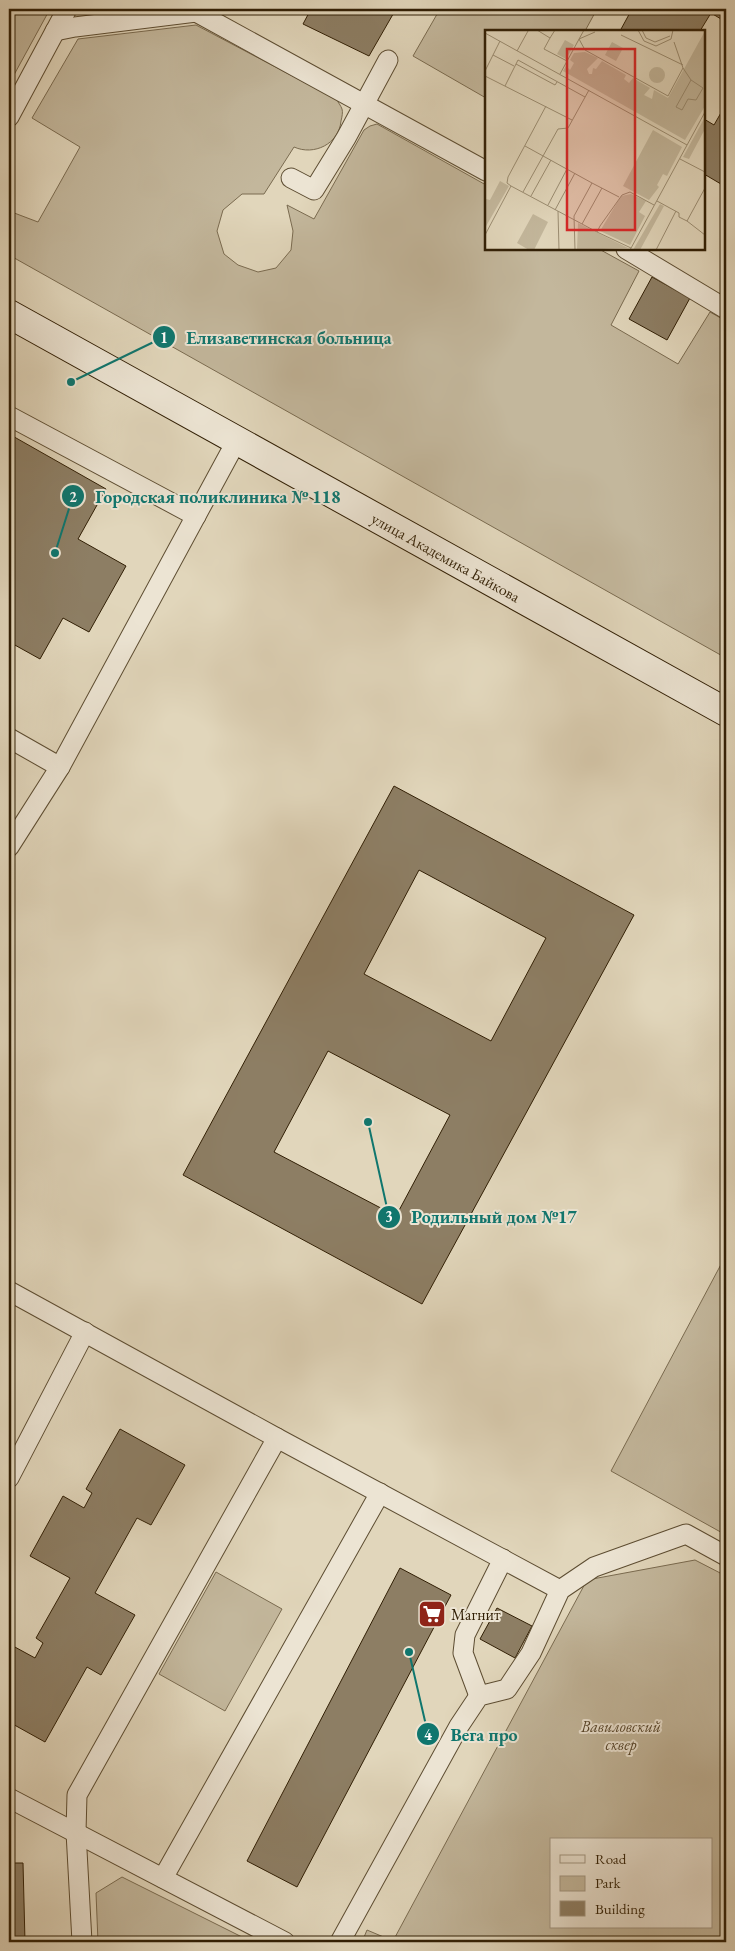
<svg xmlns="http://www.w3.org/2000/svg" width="735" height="1951" font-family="'EB Garamond',serif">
<rect width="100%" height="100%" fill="#e1d6bb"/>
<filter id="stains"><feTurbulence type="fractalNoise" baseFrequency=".004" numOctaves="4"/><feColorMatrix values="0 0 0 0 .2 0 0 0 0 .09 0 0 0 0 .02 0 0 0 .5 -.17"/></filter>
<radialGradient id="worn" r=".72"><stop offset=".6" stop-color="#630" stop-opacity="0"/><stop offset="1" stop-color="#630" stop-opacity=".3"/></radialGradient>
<g fill="#c3b79c" stroke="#7a6b50" fill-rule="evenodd">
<polygon points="9,9 50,9 9,84"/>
<polygon points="440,9 597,9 585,31 486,31 486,98 413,56"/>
<path d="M196,25L336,99C338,102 341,106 342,109C343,112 342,117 341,121C339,144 314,156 294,147L264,194H242L223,210L217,231L224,254L238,265L258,272L276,268L291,250L293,231L287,205L314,219L364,130L370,126L377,124L486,185V249H599L639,271L611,325L678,364L710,312L726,321V658L9,255V211L38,222L80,147L32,118L78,39Z"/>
<polygon points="726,1255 726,1535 611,1471"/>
<path d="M695,1560L726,1576V1942H362L367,1930L393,1941L587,1580ZM551,1840H711V1927H551Z"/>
<polygon points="216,1572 282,1609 225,1711 159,1674"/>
<polygon points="122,1877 252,1942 98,1942 96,1893"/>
</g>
<g fill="#8d7e64" stroke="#311f05" fill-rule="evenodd">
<polygon points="311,9 396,9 369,56 303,24"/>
<polygon points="632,9 726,9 726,22 711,13 700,31 620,31"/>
<polygon points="726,104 726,187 704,174 704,119 714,125"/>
<polygon points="652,277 690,298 667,340 629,319"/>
<polygon points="9,434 106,489 78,539 126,566 89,632 63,618 40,659 13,644 9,652"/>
<path d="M394,786L634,915L422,1304L183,1175ZM419,870L546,938L491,1041L364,974ZM328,1051L450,1115L396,1216L274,1152Z"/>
<polygon points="120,1429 185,1465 151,1525 137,1518 95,1593 135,1615 101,1675 87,1667 45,1742 9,1722 9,1654 13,1646 35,1658 43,1643 36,1638 70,1578 30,1556 63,1496 84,1508 92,1493 86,1489"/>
<polygon points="400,1568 451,1595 297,1887 247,1861"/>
<polygon points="497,1608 532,1626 515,1658 480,1639"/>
<polygon points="9,1863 23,1863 25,1942 9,1942"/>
</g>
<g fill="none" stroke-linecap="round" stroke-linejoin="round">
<g stroke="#5d4d32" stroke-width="21">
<g id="lane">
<polyline points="195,9 196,12 486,171"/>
<polyline points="55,31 75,27 196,12"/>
<polyline points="9,117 67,9"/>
<polyline points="291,178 314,190 346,138 388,60"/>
<polyline points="626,249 726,309"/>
<polyline points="9,416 196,516"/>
<polyline points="9,738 60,767"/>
<polyline points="9,847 60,767 237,440"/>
<polyline points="9,1291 277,1438 77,1795 76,1832 82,1942"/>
<polyline points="277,1438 560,1590"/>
<polyline points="9,1478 85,1332"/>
<polyline points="479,1696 463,1653 465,1635 503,1559"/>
<polyline points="9,1798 285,1942"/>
<polyline points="163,1878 380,1493"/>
<polyline points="340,1942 459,1726 479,1696 507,1689 531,1653 560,1590 594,1567 686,1534 726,1556"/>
</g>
</g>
<g stroke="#311f05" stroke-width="30">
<polyline id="secondary" points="9,314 726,712"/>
</g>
<use href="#lane" stroke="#ece4d3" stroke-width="19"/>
<use href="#secondary" stroke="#ece4d3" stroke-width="28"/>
</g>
<defs>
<g id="supermarket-square" transform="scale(1.4375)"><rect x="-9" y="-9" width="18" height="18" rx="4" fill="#8f2418" stroke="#ece4d3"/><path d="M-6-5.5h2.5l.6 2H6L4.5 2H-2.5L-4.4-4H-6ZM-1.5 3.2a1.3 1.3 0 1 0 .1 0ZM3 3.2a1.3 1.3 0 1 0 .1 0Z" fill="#fff"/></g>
</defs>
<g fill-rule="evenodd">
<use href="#supermarket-square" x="432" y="1614"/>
</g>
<g text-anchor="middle" stroke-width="4" stroke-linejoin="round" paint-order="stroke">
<g font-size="16" fill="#311f05" stroke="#ece4d3">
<text transform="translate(446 557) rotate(29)" y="6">улица Академика Байкова</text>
</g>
<g font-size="16" fill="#311f05" stroke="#ece4d3" text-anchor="start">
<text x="451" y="1620">Магнит</text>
</g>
<g font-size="16" font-style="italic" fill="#56452b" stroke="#ece4d3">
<text x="621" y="1732">Вавиловский<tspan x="621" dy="18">сквер</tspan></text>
</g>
</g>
<g transform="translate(485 30)">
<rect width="220" height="220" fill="#e1d6bb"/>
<path d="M220,1V76L200,110L78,41L81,36L85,40L89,33L85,30L89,23L100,22L113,28L102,39L104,44H107L108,38L111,39L117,31L141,45L139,49L144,53L148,48L165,58L159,65L167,69L169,60L183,68ZM80,10L89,15L81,29L72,24ZM127,12L138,18L131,31L120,25ZM164 45a8 8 0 1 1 16 0a8 8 0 1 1-16 0ZM220,87V99L204,129L198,127ZM168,100L197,117L182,146L178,144L172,155L174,157L164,170L138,156ZM15,151L24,156L0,198V173L1,169L5,170ZM146,164L161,171L154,182L160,186L145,215L115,201L136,166ZM175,174L179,176L155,220H148ZM48,184L63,192L49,220H44L32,213ZM93,193L143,218L92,220Z" fill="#c3b79c"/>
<path fill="none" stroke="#9b8d72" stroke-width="1" d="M52,0L65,8L70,0M153,0L159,11L171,16L186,9L188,0M157,0L161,8L170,12L185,6M110,2L94,9L100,20L183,66L198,38L189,12M0,3L202,115M136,5L198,35M65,8L59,19L82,31M32,21L43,1M8,25L29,36M31,34L70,55L72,52M198,38L206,50L191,77L197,80L203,69L211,70L218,58L206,50M0,41L15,11M75,44L99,0M0,46L87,90M20,56L33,30L100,67M40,116L107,153L89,186L90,220M195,129L220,142M107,153L134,167M26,156L22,153L23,147L61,76M38,162L73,99L83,98L104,60M46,166L66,130M172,171L194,183V187L202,191L220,158M63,175L82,139M70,180L90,143M73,181L74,220M202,191L220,205M97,194L117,158M0,205L26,156L112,202M146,218L112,202L115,196L137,165L145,162L169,175M145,220L220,82M171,220L191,181"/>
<path fill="#d62828" fill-opacity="0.15" stroke="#d62828" stroke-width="2.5" d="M82,19H150V200H82Z"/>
<rect width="220" height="220" fill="none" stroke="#311f05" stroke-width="2.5"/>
</g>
<path fill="none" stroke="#0f766e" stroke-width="2" d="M71 382L164 337M55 553L73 496M368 1122L389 1217M409 1652L428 1734"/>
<g fill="#0f766e" stroke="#ece4d3" stroke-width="2">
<circle cx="71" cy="382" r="5"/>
<circle cx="55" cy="553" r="5"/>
<circle cx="368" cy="1122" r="5"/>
<circle cx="409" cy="1652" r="5"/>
<circle cx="164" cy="337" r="12"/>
<circle cx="73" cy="496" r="12"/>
<circle cx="389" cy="1217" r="12"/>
<circle cx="428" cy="1734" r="12"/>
</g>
<g font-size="15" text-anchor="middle" font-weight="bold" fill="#fff">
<text x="164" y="343">1</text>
<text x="73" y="502">2</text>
<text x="389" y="1222">3</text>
<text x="428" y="1740">4</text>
</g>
<g font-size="18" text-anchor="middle" font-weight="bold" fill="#0f766e" stroke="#ece4d3" stroke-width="4" stroke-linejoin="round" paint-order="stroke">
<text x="289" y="344">Елизаветинская больница</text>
<text x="218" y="503">Городская поликлиника № 118</text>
<text x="494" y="1223">Родильный дом №17</text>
<text x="484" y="1741">Вега про</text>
</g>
<rect width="735" height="1951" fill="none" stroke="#e1d6bb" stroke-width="30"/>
<rect x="10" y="10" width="715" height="1931" fill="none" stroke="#311f05" stroke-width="2.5"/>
<rect x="15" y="15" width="705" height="1921" fill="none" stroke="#311f05"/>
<rect x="550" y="1838" width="162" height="90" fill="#ece4d3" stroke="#a19581"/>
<rect x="560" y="1855" width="25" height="8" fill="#ece4d3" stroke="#a19581"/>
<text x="595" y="1864" font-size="15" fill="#311f05">Road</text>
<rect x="560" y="1876" width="25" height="15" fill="#c3b79c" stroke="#a19581"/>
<text x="595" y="1888" font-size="15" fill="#311f05">Park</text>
<rect x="560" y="1901" width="25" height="15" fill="#8d7e64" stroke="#a19581"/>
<text x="595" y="1914" font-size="15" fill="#311f05">Building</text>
<rect width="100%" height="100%" filter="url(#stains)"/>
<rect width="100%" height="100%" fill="url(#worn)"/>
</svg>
